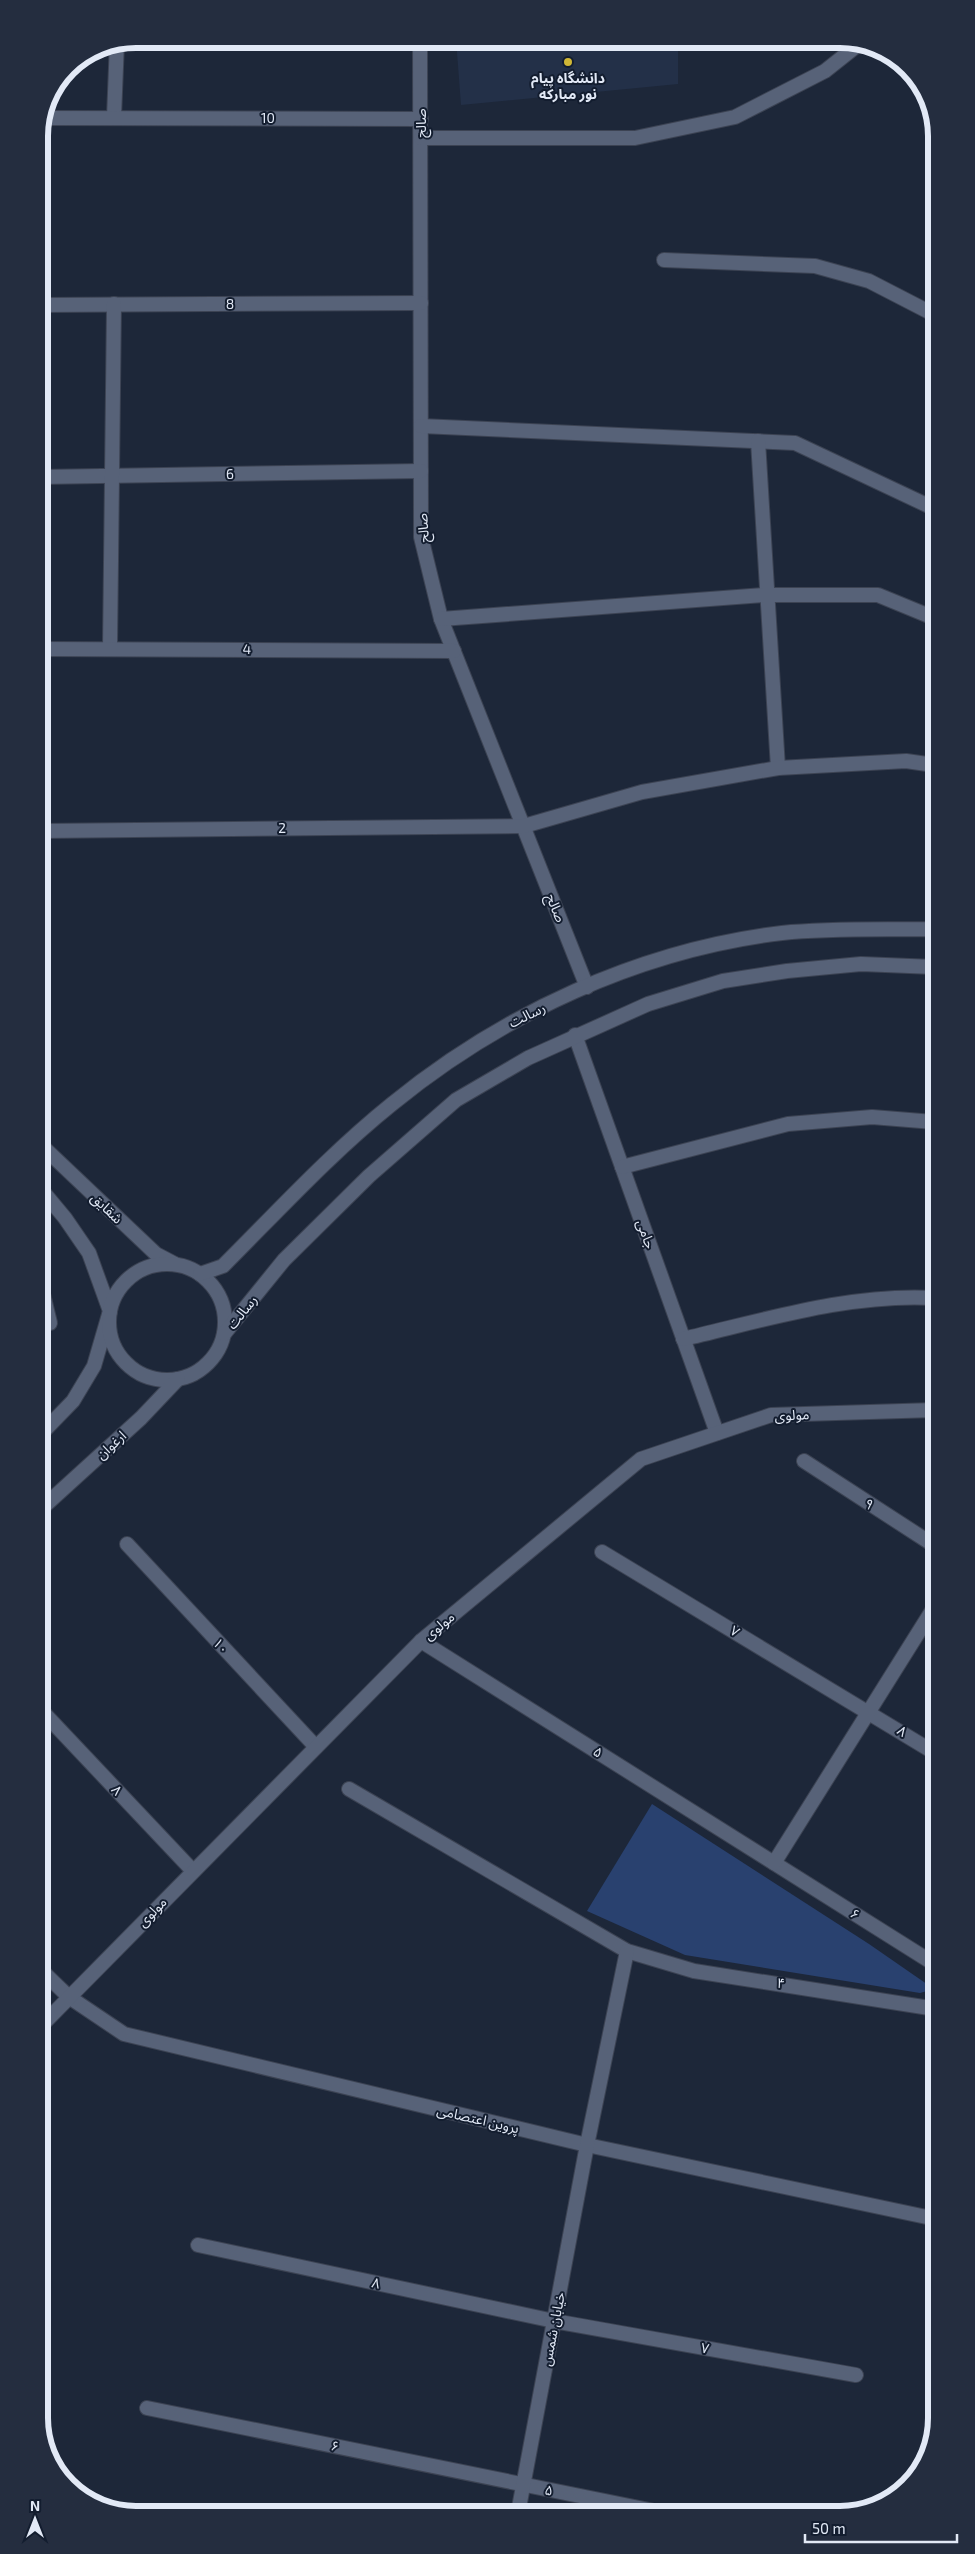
<svg xmlns="http://www.w3.org/2000/svg" width="975" height="2554" font-family="'Exo 2','Noto Sans Arabic',sans-serif">
<rect width="100%" height="100%" fill="#1d2739"/>
<polygon fill="#233048" points="456,39 678,39 678,84 461,105"/>
<polygon fill="#29416f" points="652,1804 869,1944 934,1989 920,1993 685,1955 587,1911"/>
<g fill="none" stroke-linecap="round" stroke-linejoin="round">
<g stroke="#3c4353" stroke-width="16">
<g id="minor">
<polyline points="420,39 421,537 441,619 587,987"/>
<polyline points="114,117 117,42"/>
<polyline points="42,118 421,119"/>
<polyline points="421,138 635,138 735,117 825,71 859,44"/>
<polyline points="664,260 815,266 869,281 933,314"/>
<polyline points="39,305 421,303"/>
<polyline points="421,426 795,443 933,508"/>
<polyline points="758,441 778,768"/>
<polyline points="39,477 421,471"/>
<polyline points="441,619 764,595 878,595 934,618"/>
<polyline points="110,648 114,304"/>
<polyline points="40,649 454,651"/>
<polyline points="40,831 524,826 642,792 778,768 906,761 934,765"/>
<polyline points="575,1035 717,1433"/>
<polyline points="622,1167 788,1124 872,1117 934,1122"/>
<polyline points="41,1286 50,1323"/>
<path d="M683,1339C765,1320 850,1293 935,1298"/>
<polyline points="804,1461 935,1546"/>
<polyline points="127,1544 316,1747"/>
<polyline points="602,1552 935,1753"/>
<polyline points="421,1641 936,1965"/>
<polyline points="41,1710 193,1871"/>
<polyline points="349,1789 627,1951 694,1971 936,2009"/>
<polyline points="774,1863 935,1606"/>
<polyline points="41,1970 69,1997 124,2034 587,2145 936,2219"/>
<polyline points="42,2025 421,1641 641,1459 771,1415 935,1410"/>
<polyline points="198,2245 554,2321 856,2375"/>
<polyline points="147,2408 664,2513"/>
<polyline points="518,2513 587,2145 627,1951"/>
</g>
</g>
<g stroke="#3c4353" stroke-width="16">
<g id="secondary">
<polyline points="40,1144 156,1254 175,1264"/>
<polyline points="40,1188 65,1218 89,1253 110,1311 94,1366 73,1401 41,1434"/>
<circle cx="167" cy="1322" r="58"/>
<path d="M200,1274L223,1266C278,1211 331,1153 392,1104C502,1014 640,950 782,933C832,928 884,930 934,929"/>
<polyline points="224,1334 284,1260 369,1176 456,1100 528,1058 648,1004 723,981 787,971 861,964 934,967"/>
<polyline points="41,1509 141,1418 178,1379"/>
</g>
</g>
<use href="#minor" stroke="#576278" stroke-width="14"/>
<use href="#secondary" stroke="#576278" stroke-width="14"/>
</g>
<circle fill="#d0b736" stroke="#131d2f" stroke-width="2" cx="568" cy="62" r="5"/>
<g text-anchor="middle" stroke-width="4" stroke-linejoin="round" paint-order="stroke">
<g font-size="14" font-weight="bold" fill="#e2e9f6" stroke="#131d2f">
<text x="568" y="83">دانشگاه پیام<tspan x="568" dy="16">نور مبارکه</tspan></text>
</g>
<g font-size="14" fill="#e2e9f6" stroke="#131d2f">
<text x="268" y="123">10</text>
<text transform="translate(421 123) rotate(-90)" y="5">صالح</text>
<text x="230" y="309">8</text>
<text transform="translate(230 474) rotate(-1)" y="5">6</text>
<text transform="translate(423 528) rotate(-94)" y="5">صالح</text>
<text transform="translate(247 649) rotate(1)" y="5">4</text>
<text transform="translate(282 828) rotate(-1)" y="5">2</text>
<text transform="translate(556 908) rotate(68)" y="5">صالح</text>
<text transform="translate(527 1015) rotate(-26)" y="5">رسالت</text>
<text transform="translate(107 1208) rotate(44)" y="5">شقایق</text>
<text transform="translate(646 1234) rotate(70)" y="5">جامی</text>
<text transform="translate(242 1312) rotate(-51)" y="5">رسالت</text>
<text transform="translate(792 1415) rotate(-3)" y="5">مولوی</text>
<text transform="translate(111 1445) rotate(-42)" y="5">ارغوان</text>
<text transform="translate(869 1504) rotate(33)" y="5">۹</text>
<text transform="translate(439 1626) rotate(-40)" y="5">مولوی</text>
<text transform="translate(735 1631) rotate(31)" y="5">۷</text>
<text transform="translate(221 1646) rotate(47)" y="5">۱۰</text>
<text transform="translate(902 1731) rotate(32)" y="5">۸</text>
<text transform="translate(598 1752) rotate(32)" y="5">۵</text>
<text transform="translate(117 1790) rotate(47)" y="5">۸</text>
<text transform="translate(152 1912) rotate(-46)" y="5">مولوی</text>
<text transform="translate(855 1914) rotate(32)" y="5">۶</text>
<text transform="translate(781 1983) rotate(8)" y="5">۴</text>
<text transform="translate(478 2119) rotate(13)" y="5">پروین اعتصامی</text>
<text transform="translate(376 2283) rotate(12)" y="5">۸</text>
<text transform="translate(553 2329) rotate(-79)" y="5">خیابان شمس</text>
<text transform="translate(705 2348) rotate(10)" y="5">۷</text>
<text transform="translate(335 2446) rotate(12)" y="5">۶</text>
<text transform="translate(549 2490) rotate(11)" y="5">۵</text>
</g>
</g>
<path d="M0 0H975V2554H0ZM136 48H840A88 88 0 0 1 928 136V2418A88 88 0 0 1 840 2506H136A88 88 0 0 1 48 2418V136A88 88 0 0 1 136 48Z" fill="#242d3f" fill-rule="evenodd"/>
<path fill="none" stroke="#e2e9f6" stroke-width="6" d="M136 48H840A88 88 0 0 1 928 136V2418A88 88 0 0 1 840 2506H136A88 88 0 0 1 48 2418V136A88 88 0 0 1 136 48Z"/>
<g transform="translate(35 2519)" stroke="#131d2f" stroke-width="4" paint-order="stroke">
<path d="M0-4L9 19L0 12L-9 19Z" fill="#e2e9f6"/>
<text y="-8" font-size="14" font-weight="bold" text-anchor="middle" fill="#e2e9f6">N</text>
</g>
<path d="M805 2534v8h152v-8" fill="none" stroke="#e2e9f6" stroke-width="2.5"/>
<text x="812" y="2534" font-size="15" fill="#e2e9f6" stroke="#131d2f" stroke-width="4" paint-order="stroke">50 m</text>
</svg>
